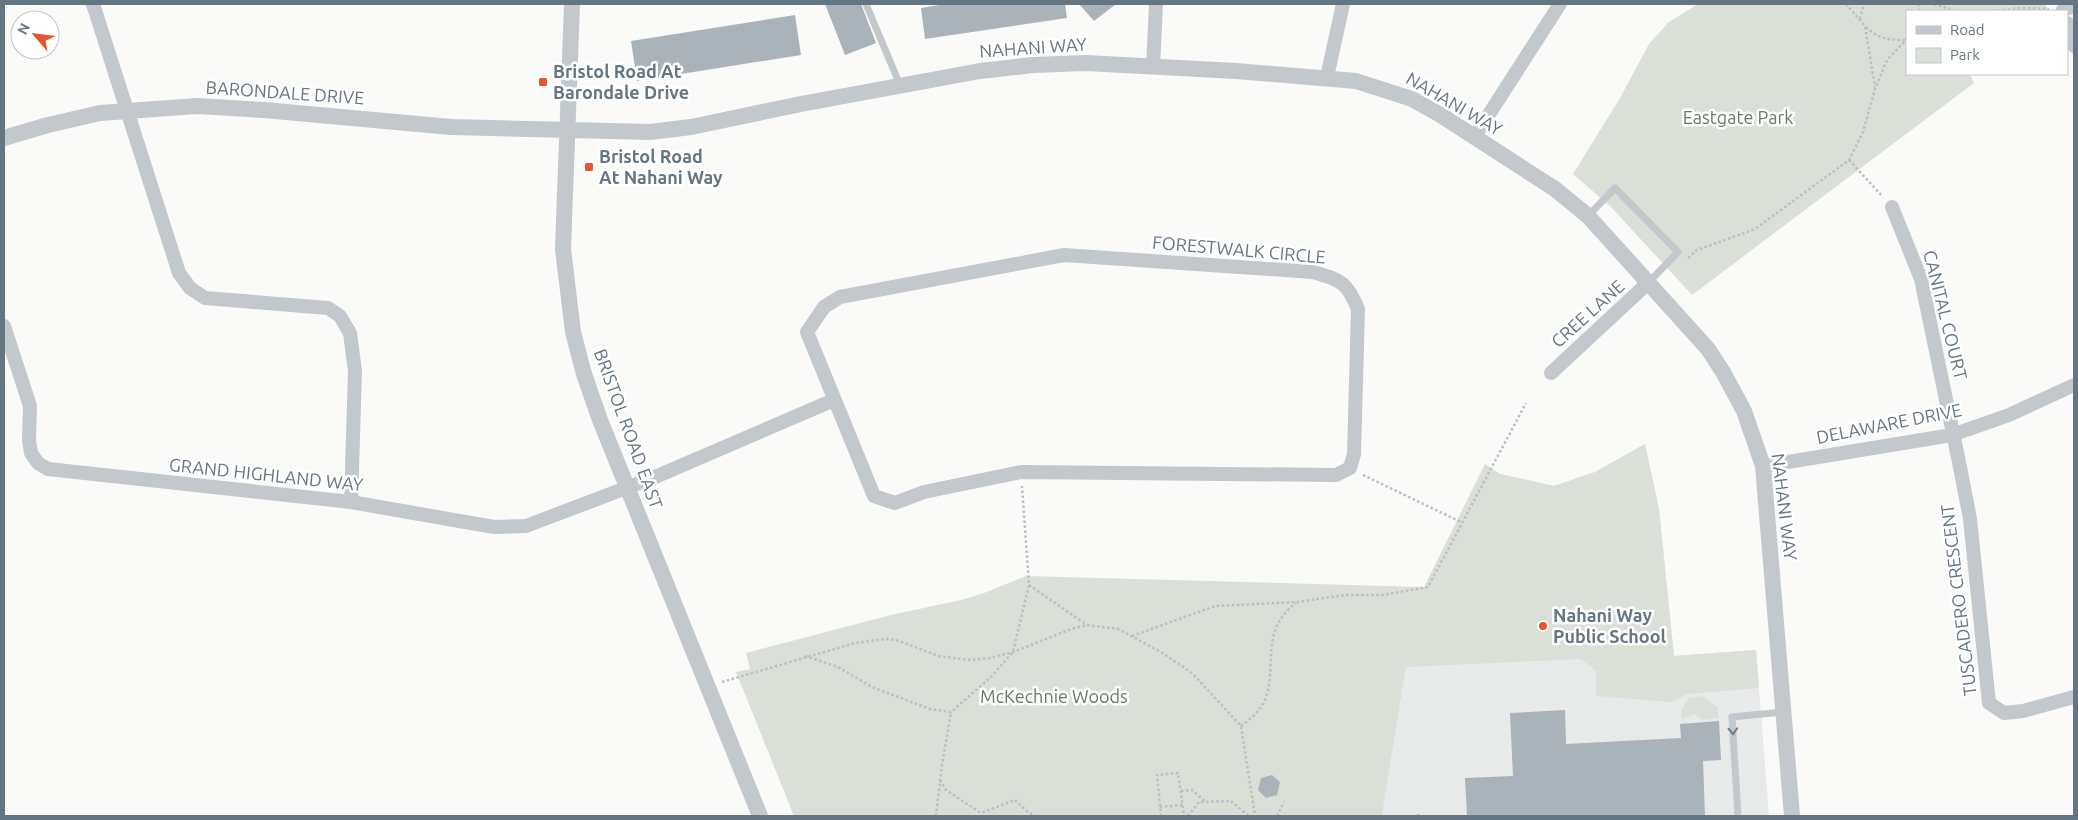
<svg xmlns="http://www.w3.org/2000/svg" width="2078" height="820" font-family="Ubuntu,sans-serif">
<rect width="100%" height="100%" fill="#fafaf8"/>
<polygon fill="#e8e9e9" points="1645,444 1659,509 1674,656 1756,650 1769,816 1382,816 1406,667 1485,464 1500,474 1554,486 1595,472"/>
<g fill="#dadfd7">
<polygon points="1698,4 2045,4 2049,11 1907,11 1907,74 1973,74 1970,75 1974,83 1692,295 1611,207 1573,174 1620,98 1649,44 1669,22"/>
<polygon points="1645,444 1659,509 1674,656 1756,650 1759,688 1688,694 1671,702 1596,696 1596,671 1581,659 1406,667 1382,816 794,816 736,672 750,669 746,653 891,615 961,600 984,593 1026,576 1424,587 1485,464 1500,474 1554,486 1595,472"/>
<polygon points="1703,696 1718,708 1718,718 1702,720 1694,714 1682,719 1681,711 1689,698"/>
</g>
<g fill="#aab3b9">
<polygon points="825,4 861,4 876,43 845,55"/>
<polygon points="945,4 1065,4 1067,18 925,39 921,8"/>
<polygon points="1079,4 1116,4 1094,21"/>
<polygon points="795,15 801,55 637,81 631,41"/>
<polygon points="1565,710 1566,744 1681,738 1680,724 1719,721 1721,760 1703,761 1705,816 1467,816 1465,778 1513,776 1510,713"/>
<polygon points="1272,775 1280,782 1277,795 1266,798 1258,790 1261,778"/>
</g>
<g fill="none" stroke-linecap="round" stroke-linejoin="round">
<g stroke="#bbbfc2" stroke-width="2.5" stroke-dasharray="2.5 2.5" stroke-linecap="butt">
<polyline points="1846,4 1865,26 1875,87"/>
<polyline points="1934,4 1956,11"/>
<polyline points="1919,11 1919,4"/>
<polyline points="1993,11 2021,8 2049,9"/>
<polyline points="1860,19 1864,4"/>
<path d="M1866,27C1879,39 1888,40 1906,40"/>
<polyline points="1849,160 1883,197"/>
<polyline points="1688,258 1697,250 1755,229 1849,160 1863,132 1875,89 1887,60 1907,39"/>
<polyline points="1363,475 1461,522"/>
<polyline points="1029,585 1087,625"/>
<polyline points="1132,636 1215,606 1297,602 1345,595 1383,595 1428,587 1526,403"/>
<polyline points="805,656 838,667 872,687 930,709 951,712 990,678 1013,652 1029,585 1022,486"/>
<polyline points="722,682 855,643 885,639 896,640 939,656 969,660 990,658 1013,652 1071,629 1087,625 1118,629 1161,652 1192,673 1241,726 1255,816"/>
<path d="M1241,726C1249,720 1258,713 1263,704C1280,670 1257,632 1296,603"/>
<polyline points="940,780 946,790 981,813 1015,800 1029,813 1036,816"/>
<polyline points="1181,791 1192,790 1206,802"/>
<polyline points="1160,807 1183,805"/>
<polyline points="936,816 942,765 951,712"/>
<polyline points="1161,816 1157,775 1178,773 1184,816"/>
<polyline points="1188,816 1199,802 1231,801 1249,816"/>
<polyline points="1277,816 1284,802"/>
<polyline points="1418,816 1418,814"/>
</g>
<g stroke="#c3c8cc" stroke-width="7">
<polyline points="866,4 900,85"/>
<polyline points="1588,216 1615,188 1678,252 1649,282"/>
<polyline points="1738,816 1732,717 1783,712"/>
</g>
<g stroke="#c3c8cc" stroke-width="14">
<polyline points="93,4 179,273 190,288 205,298 328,308 340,316 350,333 355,371 351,502"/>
<polyline points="2063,10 2074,6"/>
<polyline points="2067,23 2074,46"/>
<polyline points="1153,67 1156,4"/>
<polyline points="1327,77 1343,4"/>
<polyline points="1475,136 1560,4"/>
<polyline points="1892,207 1921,279 1959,462 1970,519 1989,703 2004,713 2023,711 2074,697"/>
<path d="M1064,255L1313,272C1341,280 1347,282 1358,309L1354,454L1350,468L1336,475L1021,472L924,492L895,503L874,496L807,332L824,307L840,297Z"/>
<polyline points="4,326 30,406 29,440 31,453 38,463 48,469 351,502 494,527 526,526 655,477 834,400"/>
<polyline points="1551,373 1649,282"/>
<polyline points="1763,466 1952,435 2009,415 2074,385"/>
</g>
<g stroke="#c3c8cc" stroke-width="16">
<polyline points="572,4 563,249 573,332 584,374 600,420 760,816"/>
<polyline points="4,138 48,125 100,113 197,106 264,110 451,127 650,132 691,127 801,104 980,71 1033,65 1086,63 1236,71 1356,81 1412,99 1439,114 1555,189 1588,216 1708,349 1723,372 1744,411 1763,466 1792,816"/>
</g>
</g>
<defs><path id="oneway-chevron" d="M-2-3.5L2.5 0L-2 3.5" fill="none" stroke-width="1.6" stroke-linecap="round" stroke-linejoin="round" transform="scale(1.25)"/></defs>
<use stroke="#6a7a87" href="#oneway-chevron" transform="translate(1733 731) rotate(87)"/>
<g fill="#e4572e" stroke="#fff" stroke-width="2">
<rect x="538" y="77" width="10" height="10" rx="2.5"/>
<rect x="584" y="162" width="10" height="10" rx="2.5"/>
<circle cx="1543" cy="626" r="5"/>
</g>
<g text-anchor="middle" stroke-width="5" stroke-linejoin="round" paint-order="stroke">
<g font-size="18" fill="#657683" stroke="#fff">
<text transform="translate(1033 48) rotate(-4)" y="6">NAHANI WAY</text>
<text transform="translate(285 93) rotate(4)" y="6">BARONDALE DRIVE</text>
<text transform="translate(1454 104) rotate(30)" y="6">NAHANI WAY</text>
<text transform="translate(1239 250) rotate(5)" y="6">FORESTWALK CIRCLE</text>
<text transform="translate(1588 314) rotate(-42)" y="6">CREE LANE</text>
<text transform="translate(1945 315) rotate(76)" y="6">CANITAL COURT</text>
<text transform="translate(1889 424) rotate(-11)" y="6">DELAWARE DRIVE</text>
<text transform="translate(628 429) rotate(70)" y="6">BRISTOL ROAD EAST</text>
<text transform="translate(266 475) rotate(6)" y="6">GRAND HIGHLAND WAY</text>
<text transform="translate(1784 507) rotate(83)" y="6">NAHANI WAY</text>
<text transform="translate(1959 600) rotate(-97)" y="6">TUSCADERO CRESCENT</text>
</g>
<g font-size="18" font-weight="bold" fill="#657683" stroke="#fff" text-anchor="start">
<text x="553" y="78">Bristol Road At<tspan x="553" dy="21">Barondale Drive</tspan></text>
<text x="599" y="163">Bristol Road<tspan x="599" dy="21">At Nahani Way</tspan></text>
<text x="1553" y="622">Nahani Way<tspan x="1553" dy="21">Public School</tspan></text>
</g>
<g font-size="18" fill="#687a64" stroke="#fff">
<text x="1738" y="124">Eastgate Park</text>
<text x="1054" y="703">McKechnie Woods</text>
</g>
</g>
<rect width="2078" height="820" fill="none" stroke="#657683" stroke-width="10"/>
<rect x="1906" y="10" width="162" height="65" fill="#ffffff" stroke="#c1c8cd"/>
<rect x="1916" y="26" width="25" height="8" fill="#c3c8cc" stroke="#c1c8cd"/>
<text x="1950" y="35" font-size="15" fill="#657683">Road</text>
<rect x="1916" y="48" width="25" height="15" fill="#dadfd7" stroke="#c1c8cd"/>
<text x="1950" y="60" font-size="15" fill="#657683">Park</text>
<g transform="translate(35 35) rotate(298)"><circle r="24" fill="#ffffff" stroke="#c1c8cd"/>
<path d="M0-4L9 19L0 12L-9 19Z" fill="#e4572e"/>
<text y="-8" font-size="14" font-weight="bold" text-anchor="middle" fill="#657683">N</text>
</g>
</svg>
